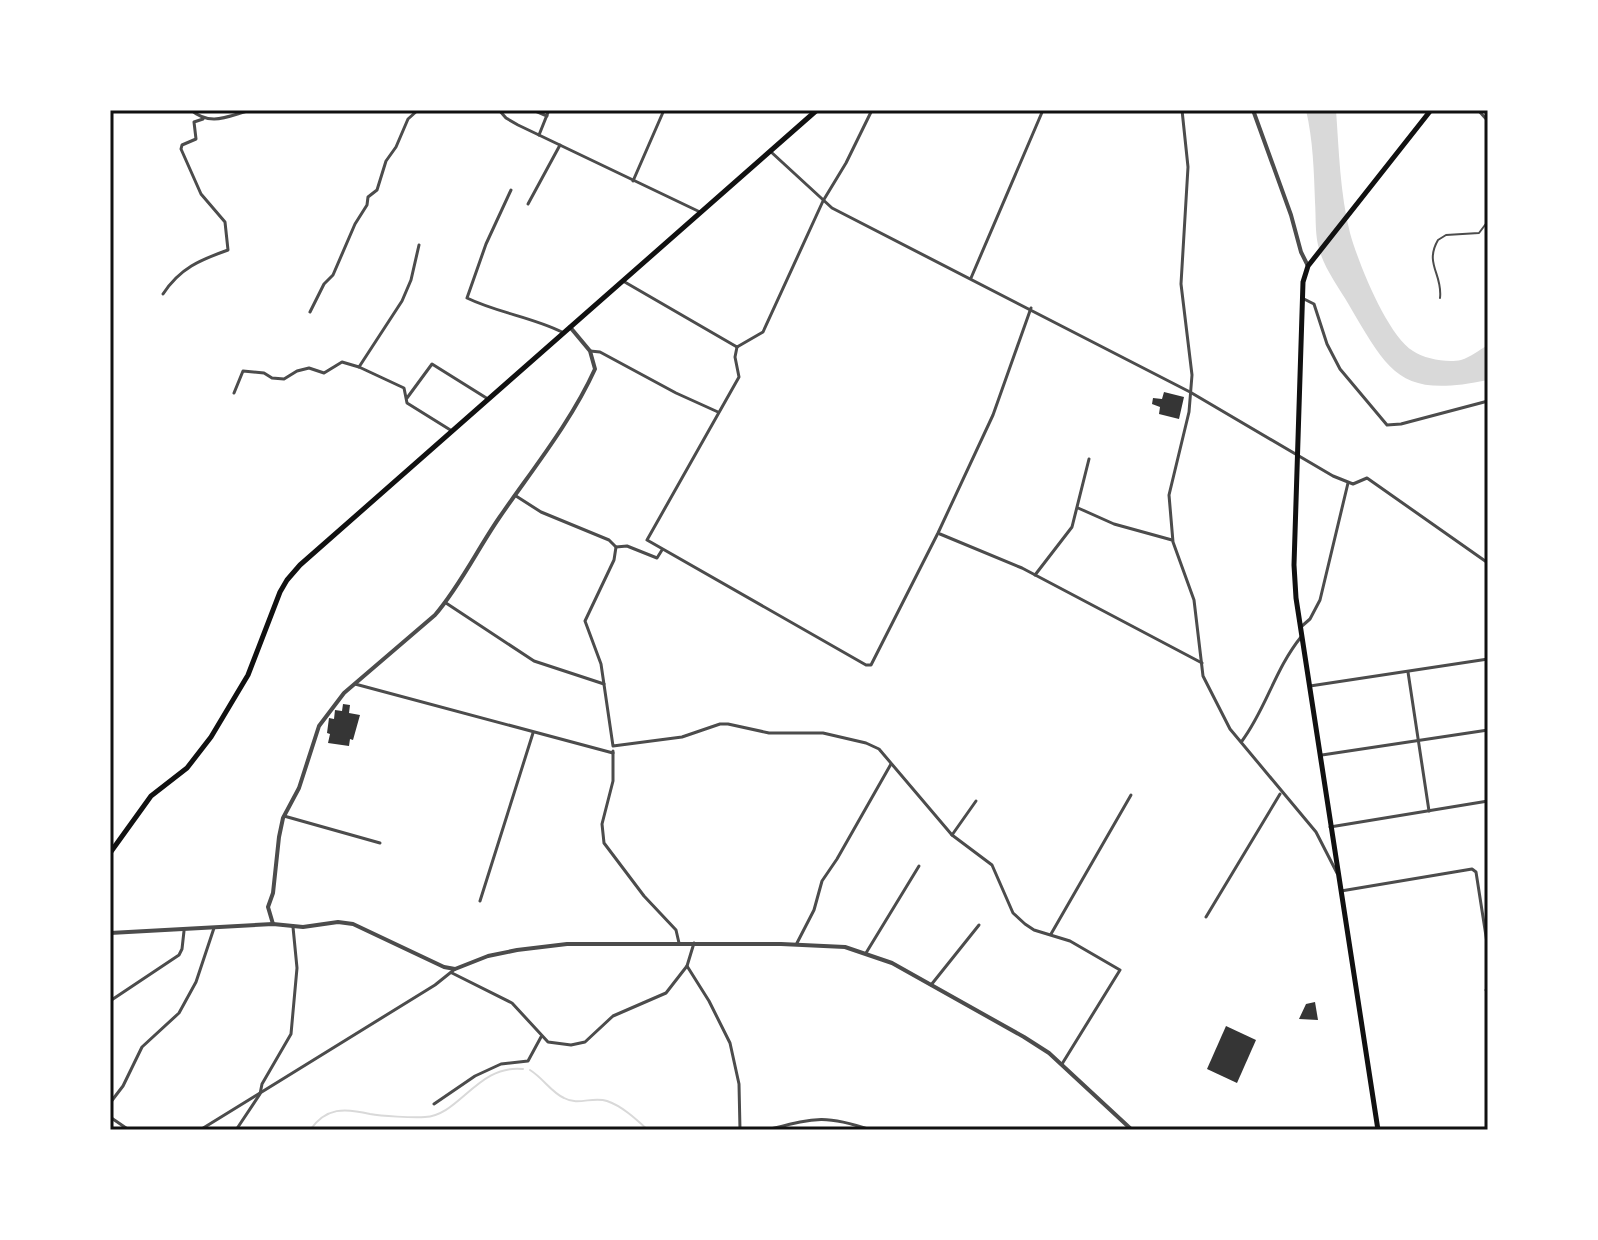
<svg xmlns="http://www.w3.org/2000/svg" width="1598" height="1240" font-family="Roboto,sans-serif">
<rect width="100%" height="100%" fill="#fff"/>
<path fill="#d9d9d9" d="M1306,110H1336C1339,151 1340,193 1350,233C1358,262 1387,335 1413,351C1425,359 1447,363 1461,360C1471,357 1479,350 1488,345V380C1401,398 1390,375 1349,305C1338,286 1323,267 1318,245C1315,231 1316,216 1315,202C1314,171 1313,140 1306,110Z"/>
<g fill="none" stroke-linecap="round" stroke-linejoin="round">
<g stroke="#d9d9d9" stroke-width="2">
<path d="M530,1070C543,1078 551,1092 564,1098C578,1106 593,1096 607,1101C622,1106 636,1119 648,1130"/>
<path d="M310,1130C326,1107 345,1108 370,1114C381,1116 413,1118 425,1117C459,1116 478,1064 523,1069"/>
</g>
</g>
<g fill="#353535">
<polygon points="1164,392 1184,397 1179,419 1159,414 1160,407 1152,404 1153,398 1162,399"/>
<polygon points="343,704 350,705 349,713 360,715 353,740 350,739 349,746 328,743 330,734 327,733 329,718 334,719 335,710 342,711"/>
<polygon points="1315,1002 1318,1020 1299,1019 1306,1004"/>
<polygon points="1226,1026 1256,1040 1237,1083 1207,1069"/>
</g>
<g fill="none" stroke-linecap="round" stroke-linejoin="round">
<path stroke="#4c4c4c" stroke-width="2" d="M1440,298C1443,274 1424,264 1438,240L1446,235L1479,233L1488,221"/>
<g stroke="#4c4c4c" stroke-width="3">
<path d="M191,110C211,127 228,116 251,110"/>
<polyline points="499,110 506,118 518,125 700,212"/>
<polyline points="533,110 547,116"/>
<polyline points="1182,110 1188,167 1181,284 1192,375 1189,412 1169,495 1173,542 1194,600 1203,676 1230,729 1316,832 1337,873"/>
<polyline points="1478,110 1488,121"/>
<polyline points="539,135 549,110"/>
<polyline points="770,151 832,208 1190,392 1333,476 1353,484 1367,478 1488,563"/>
<polyline points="633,181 664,110"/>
<path d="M511,190L486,244L467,298C498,313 532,317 562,332"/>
<polyline points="528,204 560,145"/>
<polyline points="971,278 1043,110"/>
<polyline points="623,281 737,347"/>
<path d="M163,294C180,268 200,260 228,250L225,222L201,194L181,149L182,145L196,139L194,122L203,119"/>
<polyline points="1302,298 1314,304 1327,344 1340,369 1387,425 1401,424 1488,401"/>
<polyline points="310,312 324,284 333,275 355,224 367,205 368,197 377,190 386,161 396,147 408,119 418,110"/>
<polyline points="737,347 735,357 739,377 647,540 866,665 871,665 938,533 993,415 1031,308"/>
<polyline points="737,347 763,332 823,201 846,163 872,110"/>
<polyline points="590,351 600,352 676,393 718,412"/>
<polyline points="359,367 402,301 411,280 419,245"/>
<polyline points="234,393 243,371 264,373 272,378 284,379 297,371 309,368 324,373 342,362 359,367 404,388 407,403 452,431"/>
<polyline points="407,398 432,364 488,399"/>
<polyline points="516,496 541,512 609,540 616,547 627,546 657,558 662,550"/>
<polyline points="1078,508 1114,524 1172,540"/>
<polyline points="940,534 1022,568 1202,663"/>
<polyline points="616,547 614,560 585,621 601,664 613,746 682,737 720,724 728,724 769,733 823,733 866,743 879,749 952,835 992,865 1013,913 1025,924 1034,930 1070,941 1120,970 1062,1064"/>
<polyline points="1035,575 1072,527 1089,459"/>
<polyline points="446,603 534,661 604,684"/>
<polyline points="1302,626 1310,619 1320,600 1348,483"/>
<polyline points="1408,672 1429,811"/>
<polyline points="355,684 613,753"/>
<polyline points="1310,686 1488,659"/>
<path d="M1242,741C1266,709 1275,669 1301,637"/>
<polyline points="613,751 613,781 602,824 604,843 644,896 676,930 679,943"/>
<polyline points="1322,755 1488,730"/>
<polyline points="284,816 380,843"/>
<polyline points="1330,827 1488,801"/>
<polyline points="952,835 976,801"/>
<polyline points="1341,891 1472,869 1476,872 1488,949"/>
<polyline points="480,901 533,733"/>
<polyline points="1206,917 1280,794"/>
<polyline points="1051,934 1131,795"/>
<polyline points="694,943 687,966 709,1001 730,1043 739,1084 740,1130"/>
<polyline points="797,943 814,910 822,881 837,859 891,764"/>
<polyline points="866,953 919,866"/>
<polyline points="452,973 512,1003 548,1042 571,1045 585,1042 613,1016 666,993 687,966"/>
<polyline points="931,985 979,925"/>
<polyline points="1486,990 1488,989"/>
<polyline points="110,1001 179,955 182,949 184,931"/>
<polyline points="110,1103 123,1086 142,1047 179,1013 196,982 214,928"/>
<polyline points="434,1104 475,1076 501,1064 528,1061 541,1037"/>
<polyline points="110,1117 129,1130"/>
<polyline points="200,1130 435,985 455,969"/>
<polyline points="236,1130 260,1094 262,1084 291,1034 297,968 293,927"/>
<path d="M767,1130C814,1118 824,1114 871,1130"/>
</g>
<g stroke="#4c4c4c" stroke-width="4">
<polyline points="1253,110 1291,215 1301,252 1308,266"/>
<path d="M273,924L268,907L273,893L279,837L283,818L299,788L319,726L344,693L435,615C460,586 477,550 499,518C532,470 571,422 595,369L590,351L570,327"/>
<polyline points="110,933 273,924 303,927 338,922 353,924 444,967 455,969 488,956 517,950 567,944 781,944 845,947 892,963 1024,1037 1049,1053 1132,1130"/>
</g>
<polyline stroke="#111" stroke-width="5" points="110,853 151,796 187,768 211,737 248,675 280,592 287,580 300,565 817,110"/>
<polyline stroke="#111" stroke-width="5" points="1378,1130 1296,598 1294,565 1303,282 1308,266 1431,110"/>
</g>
<rect width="1598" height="1240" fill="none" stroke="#ffffff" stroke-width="224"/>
<rect x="112" y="112" width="1374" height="1016" fill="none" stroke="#111" stroke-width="3"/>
</svg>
